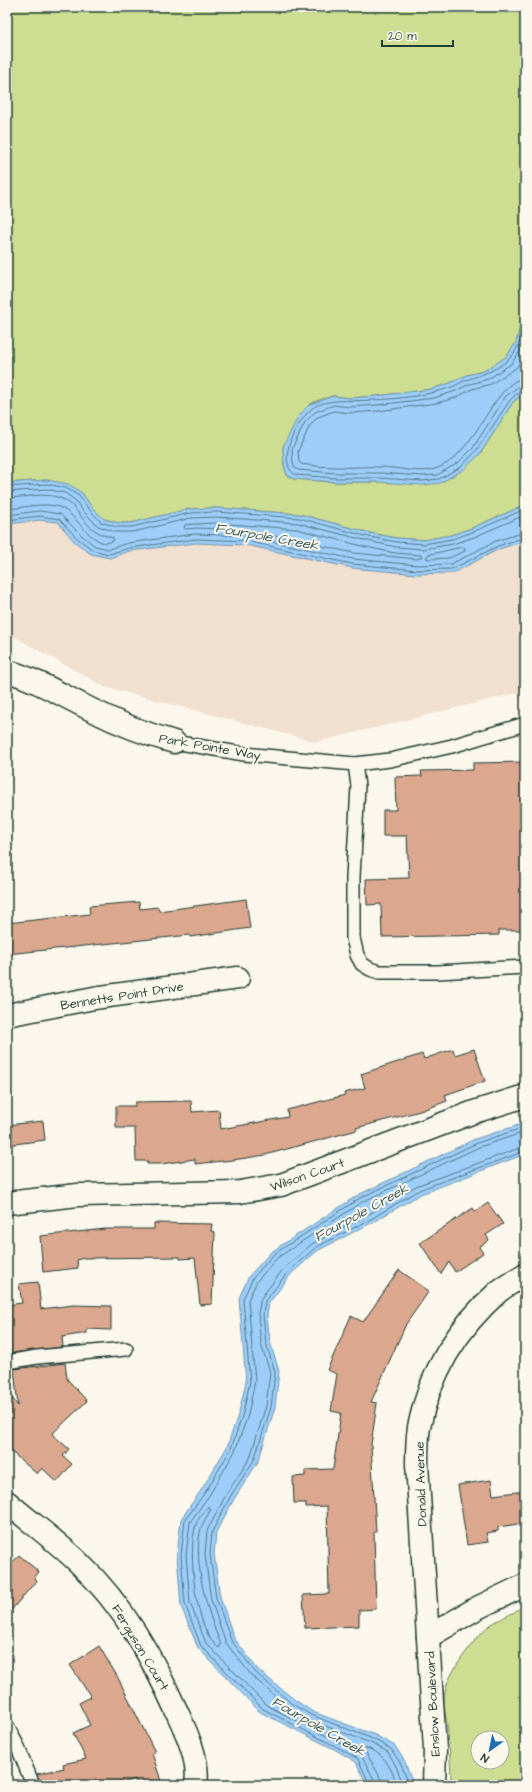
<svg xmlns="http://www.w3.org/2000/svg" width="532" height="1792" font-family="'Architects Daughter',sans-serif">
<rect width="100%" height="100%" fill="#fbf7ec"/>
<filter id="ink" filterUnits="userSpaceOnUse"><feTurbulence type="fractalNoise" baseFrequency=".025" numOctaves="2"/><feDisplacementMap in="SourceGraphic" scale="8" xChannelSelector="R" yChannelSelector="G"/><feConvolveMatrix kernelMatrix="1 2 1 2 8 2 1 2 1" color-interpolation-filters="sRGB"/></filter>
<g filter="url(#ink)">
<polygon fill="#f1dfd0" points="7,7 525,7 525,691 317,742 105,687 11,635 7,635"/>
<g fill="#cddd91" stroke="#768d62" fill-rule="evenodd">
<polygon points="7,7 525,7 525,307 516,343 506,357 484,371 467,375 450,383 432,389 377,396 350,398 333,396 316,401 309,405 283,447 284,465 287,475 294,479 336,482 379,482 480,454 513,402 525,392 525,505 472,528 451,535 424,540 397,538 370,533 299,514 216,508 189,509 131,523 118,523 104,519 90,505 82,493 47,480 7,483"/>
<path d="M525,1604V1785H451C451,1765 449,1744 447,1724C445,1712 442,1701 446,1688C450,1671 470,1646 482,1632C494,1619 513,1616 525,1604ZM478,1738H502V1762H478Z"/>
</g>
<g fill="#9dcefa" stroke="#6b94ab">
<polygon points="525,307 525,392 513,402 480,454 463,470 440,483 422,485 379,482 336,482 294,479 287,475 284,465 283,447 298,417 309,405 333,396 350,398 377,396 432,389 450,383 467,375 484,371 506,357 516,343"/>
<polygon points="47,480 68,484 82,493 90,505 104,519 118,523 131,523 189,509 216,508 299,514 370,533 397,538 424,540 451,535 472,528 525,505 525,541 499,549 453,573 417,574 352,568 246,545 196,543 129,551 110,558 91,554 74,541 58,522 40,520 7,524 7,483"/>
<polygon points="525,1123 525,1154 421,1194 373,1222 317,1251 291,1274 269,1303 267,1315 270,1342 279,1371 275,1407 258,1462 234,1499 216,1532 214,1554 220,1597 234,1638 259,1671 295,1700 313,1712 375,1735 395,1746 405,1762 413,1785 367,1785 356,1762 336,1750 260,1712 198,1648 181,1606 177,1555 181,1519 202,1489 227,1447 239,1412 246,1382 239,1298 249,1276 271,1252 358,1195 475,1139"/>
</g>
<g fill="none" stroke-linecap="round" stroke-linejoin="round">
<g stroke="#517783" stroke-width="1">
<path d="M525,321C522,335 520,348 509,359C498,370 483,374 469,379C462,381 456,386 449,388C425,396 397,399 372,400C353,402 335,398 318,405C300,412 273,463 296,475L336,478H380L422,481L439,479L461,467L476,451L510,400L521,390L525,389"/>
<polyline points="525,344 511,364 488,379 470,384 453,392 434,398 378,405 350,407 334,405 315,412 305,422 292,449 293,463 295,468 298,470 336,473 380,473 422,476 437,475 458,463 473,448 506,396 519,386 525,384"/>
<path d="M525,356L516,368L491,384L472,389L455,398L437,403L378,411L350,413L334,411L318,417L310,425L298,451L299,462L301,464C313,466 325,467 337,467C351,468 366,466 380,467C397,467 418,474 435,469C476,457 494,379 525,378"/>
<polyline points="7,487 47,484 66,488 79,496 87,507 101,522 117,527 132,527 190,513 216,512 299,518 369,537 397,542 424,544 452,539 473,532 525,509"/>
<polyline points="7,492 46,489 65,493 75,500 83,511 98,526 116,532 133,532 191,518 216,517 298,523 368,541 396,547 424,549 453,544 474,537 525,515"/>
<path d="M7,498C25,498 45,491 63,499C77,505 82,523 96,531C101,535 108,536 113,538L114,540C97,553 77,517 65,510C50,500 24,508 7,509"/>
<polyline points="7,515 40,511 60,514 80,534 95,546 109,549 128,543 195,534 246,536 353,559 417,565 451,564 496,541 525,532"/>
<polyline points="7,520 40,516 59,519 77,538 93,550 109,554 129,548 196,539 246,541 352,564 417,570 452,569 498,546 525,537"/>
<polygon points="216,523 297,529 366,547 395,553 421,555 422,557 417,559 354,553 247,530 196,528 186,529 184,528 185,525"/>
<polygon points="463,547 465,548 465,551 449,558 428,559 426,558 428,555"/>
<path d="M208,1507L211,1509C208,1515 203,1522 201,1528C192,1563 208,1613 221,1645L219,1648C195,1633 187,1550 196,1525C197,1519 204,1512 208,1507Z"/>
<polyline points="370,1785 358,1759 337,1747 263,1709 201,1646 185,1604 181,1555 185,1520 206,1491 231,1449 243,1413 250,1382 243,1299 253,1278 274,1254 360,1198 477,1143 525,1127"/>
<polyline points="375,1785 374,1779 361,1755 340,1743 266,1705 206,1643 190,1603 186,1555 190,1522 210,1494 235,1451 248,1415 255,1381 248,1300 257,1281 277,1258 362,1202 479,1147 525,1132"/>
<path d="M381,1785L380,1777L365,1751L366,1748C385,1753 391,1768 397,1785"/>
<polyline points="403,1785 396,1766 388,1752 371,1743 309,1720 289,1708 252,1676 226,1643 211,1600 205,1555 207,1531 226,1495 250,1458 266,1406 270,1372 261,1344 258,1314 261,1298 284,1268 312,1244 369,1214 416,1186 525,1146"/>
<polyline points="409,1785 401,1764 391,1749 373,1739 311,1715 292,1704 256,1673 231,1640 216,1598 210,1555 212,1532 230,1497 254,1460 271,1407 275,1372 266,1343 263,1315 265,1301 288,1272 315,1248 371,1219 419,1190 525,1151"/>
</g>
</g>
<g fill="#dba78f" stroke="#1f3d34">
<polygon points="525,762 525,930 499,930 499,935 382,937 381,904 367,905 366,879 409,878 407,836 383,836 383,810 396,810 395,777 422,776 421,771 473,770 473,763"/>
<polygon points="246,899 250,928 190,937 190,935 7,954 7,923 90,914 89,906 139,902 140,909 158,907 159,911"/>
<polygon points="453,1049 455,1055 474,1049 485,1081 445,1095 447,1101 420,1111 356,1128 357,1130 265,1155 233,1160 195,1164 195,1159 161,1164 147,1164 148,1161 136,1161 135,1128 116,1128 116,1106 135,1106 135,1102 191,1101 192,1112 219,1110 221,1129 288,1117 287,1110 345,1095 344,1093 365,1088 361,1074 422,1054 424,1059"/>
<polygon points="43,1121 45,1140 7,1145 7,1125"/>
<polygon points="488,1203 503,1224 486,1235 489,1240 479,1247 483,1253 455,1272 449,1262 441,1274 420,1243 473,1208 475,1212"/>
<polygon points="154,1223 212,1224 211,1231 215,1232 212,1304 200,1305 195,1258 180,1259 180,1257 83,1258 77,1260 78,1268 43,1272 40,1236 105,1229 154,1229"/>
<polygon points="399,1270 429,1291 406,1324 371,1402 377,1403 371,1445 376,1532 374,1532 376,1609 359,1610 359,1626 305,1628 303,1595 329,1594 327,1506 306,1507 306,1503 294,1503 293,1477 305,1476 305,1470 333,1469 341,1413 331,1411 337,1374 327,1370 351,1316 363,1322"/>
<polygon points="38,1282 41,1309 73,1305 111,1306 111,1330 87,1329 87,1333 62,1337 63,1347 11,1353 7,1320 7,1305 22,1303 19,1284"/>
<polygon points="65,1363 67,1379 87,1401 52,1434 69,1449 63,1456 72,1464 57,1482 42,1468 37,1474 7,1448 7,1391 18,1406 14,1369"/>
<polygon points="491,1480 493,1495 525,1491 525,1523 498,1527 498,1531 486,1533 488,1542 467,1545 458,1485"/>
<polygon points="19,1555 39,1572 34,1578 37,1580 7,1615 7,1569"/>
<polygon points="99,1646 117,1676 155,1752 152,1753 161,1781 148,1785 137,1785 135,1779 117,1785 41,1785 37,1774 64,1768 63,1764 86,1759 73,1733 90,1725 79,1703 91,1697 70,1665"/>
</g>
<g fill="none" stroke-linecap="round" stroke-linejoin="round">
<g stroke="#1f3d34" stroke-width="16">
<g id="service">
<polyline points="174,742 244,754 355,764 390,760 452,746 525,724"/>
<polyline points="355,764 358,786 353,877 353,938 357,955 362,964 370,969 379,972 438,972 525,967"/>
<polyline points="7,1362 37,1357 126,1349"/>
<polyline points="7,1726 17,1745 33,1785"/>
</g>
</g>
<g stroke="#1f3d34" stroke-width="25">
<g id="minor">
<path d="M7,671C38,680 65,697 94,711C120,724 146,734 174,742"/>
<polyline points="7,1015 94,998 238,978"/>
<polyline points="7,1203 78,1195 240,1192 281,1185 474,1112 525,1096"/>
<path d="M7,1502C31,1523 58,1542 81,1565C124,1606 153,1659 177,1712C187,1734 200,1761 196,1785"/>
<polyline points="428,1637 477,1608 525,1585"/>
<path d="M434,1785L435,1749L417,1464C417,1452 417,1439 419,1427C430,1372 457,1328 499,1291C507,1285 517,1280 525,1275"/>
</g>
</g>
<use href="#service" stroke="#fbf7ec" stroke-width="13"/>
<use href="#minor" stroke="#fbf7ec" stroke-width="22"/>
</g>
</g>
<g text-anchor="middle" stroke-width="4" stroke-linejoin="round" paint-order="stroke">
<g font-size="13" fill="#1f3d34" stroke="#fbf7ec">
<text transform="translate(210 746) rotate(10)" y="5">Park Pointe Way</text>
<text transform="translate(122 995) rotate(-9)" y="5">Bennetts Point Drive</text>
<text transform="translate(307 1174) rotate(-19)" y="5">Wilson Court</text>
<text transform="translate(420 1484) rotate(-92)" y="5">Donald Avenue</text>
<text transform="translate(141 1647) rotate(59)" y="5">Ferguson Court</text>
<text transform="translate(432 1704) rotate(-93)" y="5">Enslow Boulevard</text>
</g>
<g font-size="14" font-style="italic" fill="#385a5c" stroke="#fbf7ec">
<text transform="translate(267 536) rotate(10)" y="5">Fourpole Creek</text>
<text transform="translate(361 1212) rotate(-29)" y="5">Fourpole Creek</text>
<text transform="translate(319 1726) rotate(30)" y="5">Fourpole Creek</text>
</g>
</g>
<rect width="532" height="1792" fill="none" stroke="#fbf7ec" stroke-width="24"/>
<rect x="12" y="12" width="508" height="1768" fill="none" stroke="#1f3d34" stroke-width="1.5" filter="url(#ink)"/>
<g transform="translate(490 1750) rotate(213)"><circle r="19" fill="#fbf7ec" stroke="#a3ada2"/>
<path d="M0-3L7 15L0 10L-7 15Z" fill="#1f6fb2"/>
<text y="-6" font-size="11" font-weight="bold" text-anchor="middle" fill="#1f3d34">N</text>
</g>
<path d="M382 40v6h71v-6" fill="none" stroke="#1f3d34" stroke-width="2"/>
<text x="388" y="40" font-size="12" fill="#1f3d34" stroke="#fbf7ec" stroke-width="3" paint-order="stroke">20 m</text>
</svg>
